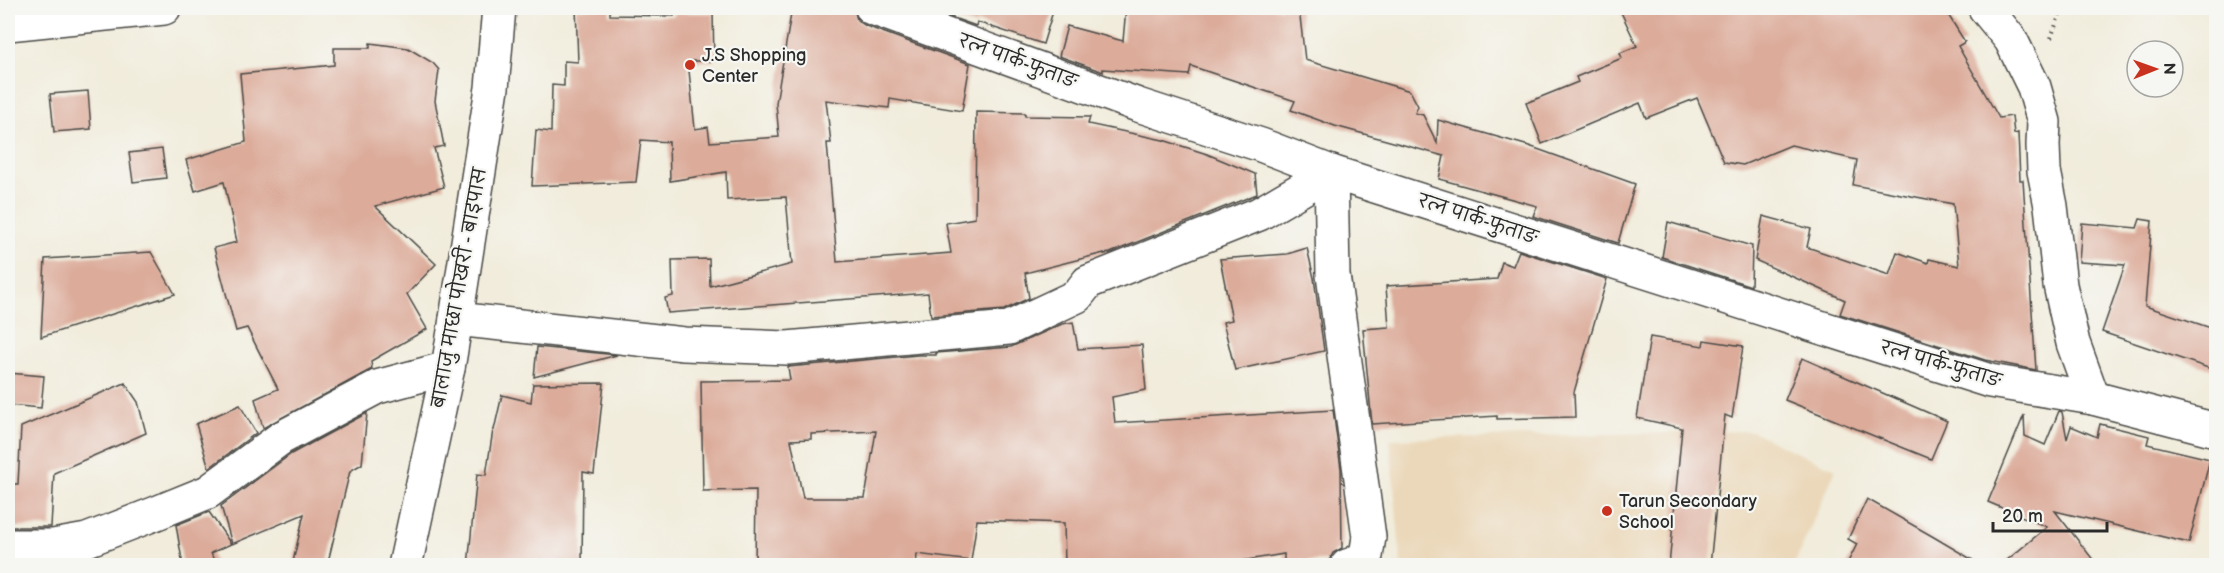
<svg xmlns="http://www.w3.org/2000/svg" width="2224" height="573" font-family="'Balsamiq Sans','Playpen Sans Deva',sans-serif">
<rect width="100%" height="100%" fill="#f6f6f2"/>
<filter id="ink" filterUnits="userSpaceOnUse"><feTurbulence type="fractalNoise" baseFrequency=".0167" numOctaves="2"/><feDisplacementMap in="SourceGraphic" scale="12" xChannelSelector="R" yChannelSelector="G"/><feConvolveMatrix kernelMatrix="1 2 1 2 8 2 1 2 1" color-interpolation-filters="sRGB"/></filter>
<filter id="wash" filterUnits="userSpaceOnUse"><feTurbulence type="fractalNoise" baseFrequency=".008" numOctaves="4" result="noise"/><feDisplacementMap in="SourceGraphic" scale="24" xChannelSelector="R" yChannelSelector="G"/><feGaussianBlur stdDeviation="1.35" result="paint"/><feColorMatrix in="noise" values="0 0 0 0 0 0 0 0 0 0 0 0 0 0 0 0 0 1.4 0 .05"/><feComposite in="paint" operator="in"/></filter>
<g filter="url(#wash)">
<rect width="100%" height="100%" fill="#f1ecdb"/>
<polygon fill="#ebd8ba" points="1753,431 1784,447 1836,469 1794,565 1401,565 1390,439"/>
<g id="blocks">
<g fill="#dcab9a" fill-rule="evenodd">
<polygon points="576,8 610,8 610,15 674,16 674,13 713,13 714,61 688,61 695,129 708,127 710,142 779,137 776,103 792,8 854,8 857,20 866,26 970,64 962,111 890,99 889,108 826,100 831,143 827,143 837,262 951,253 946,223 975,218 976,112 1025,113 1025,116 1090,117 1088,124 1163,140 1207,154 1255,174 1257,194 1110,253 1104,254 1104,253 1025,273 1029,298 1004,310 931,316 928,293 668,313 665,298 673,296 672,260 709,259 710,286 792,264 786,197 727,200 726,172 670,181 669,142 641,140 636,182 532,186 536,130 551,132 552,85 564,86 564,61 578,62"/>
<polygon points="925,8 1054,8 1043,44 977,22 976,26"/>
<polygon points="1126,8 1299,8 1305,60 1410,91 1418,106 1415,113 1423,115 1437,143 1438,120 1529,146 1635,184 1618,243 1533,216 1537,206 1439,179 1444,156 1335,126 1291,110 1295,101 1191,66 1189,75 1103,69 1103,72 1059,56 1067,26 1123,41"/>
<polygon points="1619,8 1944,8 1965,42 1958,46 1999,118 2012,116 2014,134 2018,133 2020,180 2023,180 2036,370 1985,360 1840,314 1845,300 1755,260 1763,216 1811,229 1807,247 1889,275 1897,252 1928,263 1929,259 1959,266 1953,204 1853,185 1857,160 1791,145 1743,165 1724,162 1697,98 1646,118 1640,103 1542,144 1526,103 1578,82 1576,77 1622,58 1620,53 1637,46"/>
<polygon points="370,43 408,48 433,63 439,70 435,101 444,146 434,148 444,187 375,206 436,264 407,294 427,329 371,361 372,369 263,428 255,399 278,389 247,328 236,331 214,248 237,242 224,182 195,191 186,160 246,142 240,74 334,65 334,48 370,48"/>
<polygon points="88,91 91,129 54,132 50,94"/>
<polygon points="162,149 166,178 133,182 129,153"/>
<polygon points="2140,219 2152,221 2145,306 2217,330 2217,371 2102,332 2125,265 2079,262 2082,223 2137,228"/>
<polygon points="1668,222 1752,246 1751,286 1662,257"/>
<polygon points="1307,248 1314,278 1324,351 1235,370 1223,322 1232,320 1220,259 1287,254"/>
<polygon points="1519,251 1607,279 1574,392 1575,417 1497,419 1497,416 1372,424 1363,329 1389,327 1386,286 1497,279 1502,262 1513,266"/>
<polygon points="151,252 175,294 41,337 45,259"/>
<path d="M1073,322L1078,349L1142,345L1146,390L1112,397L1115,423L1333,410L1341,469L1342,548L1333,553L1329,561L1284,562V554L1211,566H1065L1064,523L977,520L971,561L917,554L916,566H755L756,490L703,491L701,381L790,380L788,367L918,355H936V353L1011,347L1062,324ZM876,431L865,498H803L791,440L811,439V434Z"/>
<polygon points="1650,337 1703,346 1704,340 1743,346 1732,418 1725,415 1710,566 1669,566 1682,428 1637,418"/>
<polygon points="537,347 617,355 534,377"/>
<polygon points="1802,358 1947,421 1931,459 1785,400"/>
<polygon points="8,373 44,376 41,408 8,405"/>
<polygon points="125,383 138,402 146,433 54,473 51,527 8,527 8,484 18,484 21,427"/>
<polygon points="604,383 594,474 583,472 582,566 468,566 477,474 486,475 493,430 494,430 502,395 531,402 533,384"/>
<polygon points="240,405 256,433 209,468 196,424"/>
<polygon points="2059,411 2062,412 2067,439 2071,426 2097,437 2100,424 2149,436 2147,444 2210,459 2189,543 2055,511 2098,566 2000,566 2047,527 1988,502 2024,415 2025,436 2045,445"/>
<polygon points="367,413 362,464 350,471 327,566 292,566 304,514 232,544 221,506 291,454"/>
<polygon points="1867,499 1932,536 1983,566 1846,566 1857,544 1848,539"/>
<polygon points="209,512 231,544 211,553 216,566 183,566 176,525"/>
</g>
</g>
</g>
<g filter="url(#ink)">
<use href="#blocks" fill-opacity="0" stroke="#494845" stroke-width="1.5"/>
<g fill="none" stroke-linecap="round" stroke-linejoin="round">
<g stroke="#494845" stroke-width="36">
<g id="street">
<polyline points="456,319 684,344 787,348 1009,328 1077,296 1088,282 1259,214 1331,172 1333,275 1369,537 1366,556 1353,564 1347,566"/>
<polyline points="8,546 53,546 87,540 154,514 208,492 281,438 377,387 448,368"/>
</g>
</g>
<g stroke="#494845" stroke-width="36">
<g id="secondary">
<polyline points="872,8 1138,105 1261,145 1331,172 1990,381 2093,398 2216,430"/>
<polyline points="1985,8 2011,40 2034,87 2044,122 2043,145 2044,171 2051,206 2060,285 2073,343 2093,398"/>
</g>
</g>
<g stroke="#494845" stroke-width="36">
<g id="primary">
<polyline points="8,24 164,8"/>
<polyline points="405,566 448,368 456,319 492,88 499,8"/>
</g>
</g>
<polyline stroke="#494845" stroke-width="4" stroke-dasharray="1.5 4.5" stroke-linecap="butt" points="2051,38 2062,8"/>
<use href="#street" stroke="#fff" stroke-width="33"/>
<use href="#secondary" stroke="#fff" stroke-width="33"/>
<use href="#primary" stroke="#fff" stroke-width="33"/>
</g>
</g>
<g fill="#c8321e" stroke="#f6f6f2" stroke-width="2">
<circle cx="690" cy="65" r="6"/>
<circle cx="1607" cy="511" r="6"/>
</g>
<g text-anchor="middle" stroke-width="4.5" stroke-linejoin="round" paint-order="stroke">
<g font-size="18" fill="#2b2b2b" stroke="#f6f6f2" text-anchor="start">
<text x="702" y="61">J.S Shopping<tspan x="702" dy="21">Center</tspan></text>
<text x="1619" y="507">Tarun Secondary<tspan x="1619" dy="21">School</tspan></text>
</g>
<g font-size="18" fill="#2b2b2b" stroke="#f6f6f2">
<text transform="translate(1018 61) rotate(20)" y="6">रत्न पार्क-फुताङ</text>
<text transform="translate(1478 219) rotate(18)" y="6">रत्न पार्क-फुताङ</text>
<text transform="translate(459 288) rotate(-80)" y="6">बालाजु माछा पोखरी - बाइपास</text>
<text transform="translate(1941 364) rotate(16)" y="6">रत्न पार्क-फुताङ</text>
</g>
</g>
<rect width="2224" height="573" fill="none" stroke="#f6f6f2" stroke-width="30"/>
<g transform="translate(2155 69) rotate(89)"><circle r="28" fill="#f6f6f2" stroke="#a5a5a2" stroke-width="1.5"/>
<path d="M0-4.5L10 22L0 15L-10 22Z" fill="#c8321e"/>
<text y="-9" font-size="16" font-weight="bold" text-anchor="middle" fill="#2b2b2b">N</text>
</g>
<path d="M1993 522v9h114v-9" fill="none" stroke="#2b2b2b" stroke-width="3"/>
<text x="2002" y="522" font-size="18" fill="#2b2b2b" stroke="#f6f6f2" stroke-width="4.5" paint-order="stroke">20 m</text>
</svg>
